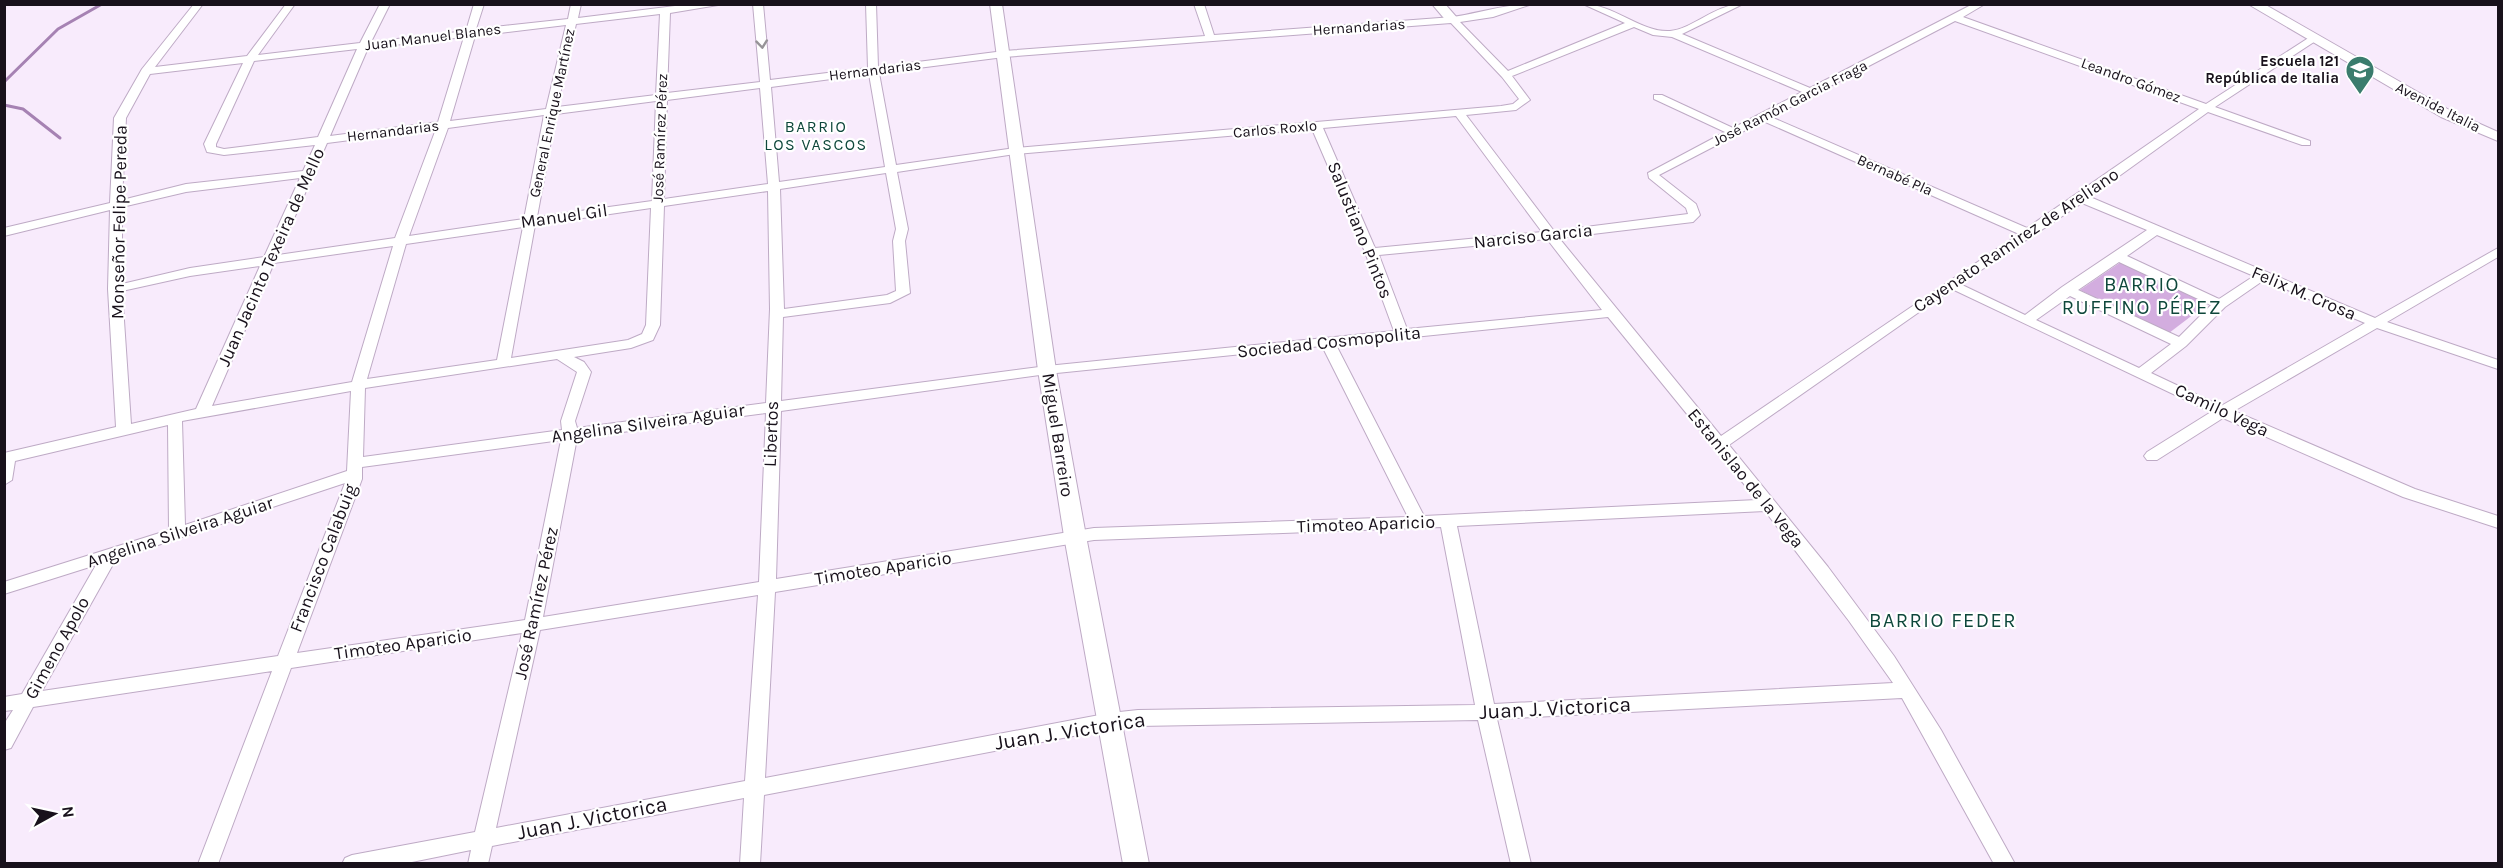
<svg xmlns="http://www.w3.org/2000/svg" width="2503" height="868" font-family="Karla,sans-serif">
<rect width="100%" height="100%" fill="#f8ebfc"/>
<polygon fill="#d3addf" points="2121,262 2207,304 2169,333 2080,290"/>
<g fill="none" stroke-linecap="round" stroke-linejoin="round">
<g stroke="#a682b3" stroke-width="3">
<polyline points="4,82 58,29 102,4"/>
<polyline points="4,105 23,109 60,138"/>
</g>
<g stroke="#beaac5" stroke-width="2">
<path id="minor" d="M194,4H203L155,67L247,56L286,4H295L258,55L360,43L380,4H390L371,42L466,31L474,4H484L476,29L568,19L571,4H581L578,18L691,4H724L670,13L667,93L760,82L753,4H763L770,80L868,68L866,4H876L878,67L1004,51L1205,36L1194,4H1204L1214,35L1453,17C1479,13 1506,4 1532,4L1493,17L1460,22L1508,71L1625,23L1583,4C1614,4 1641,33 1670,31C1693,29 1715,4 1743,4L1682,34L1810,88L1973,4H1985L1963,17L2206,104L2313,35L2318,38L2317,40L2215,107L2310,141V145H2302L2208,112L2090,197L2375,318L2498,248V257L2387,322L2498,360V369L2377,328L2234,411L2415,489L2498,516V528L2403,497L2223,418L2157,460H2147L2144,456L2147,452L2211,412L1952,289L1729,445L1828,567L1894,656L1941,730L2015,864H1994L1902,698L1497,719L1531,864H1511L1478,720L1138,726L1110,729L764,795L760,864H740L744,798L492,846L488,864H468L471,850L402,864H342L345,858L352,855L475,832L522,633L291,668L218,864H198L272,671L33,707L11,748L4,750V724L13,710L4,711V697L22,694L96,565L4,594V582L169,530L168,425L15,461L12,480L4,485V453L116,427L108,289L110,210L4,236V228L110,203L114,118L142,69ZM660,14L656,95L557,107L576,24ZM1955,21L2199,109L2027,228L1771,117ZM1451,23L1502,77L1519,99L1513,104L1501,106L1015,148L896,165L879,73L1004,57ZM566,25L546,109L450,121L475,36ZM1634,27L1653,35L1672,37L1802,92L1733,128L1662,95H1654V99L1725,132L1648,173L1649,178L1686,208L1688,214L1554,231L1466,115L1516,110L1530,100L1512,76ZM464,37L438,122L330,136L368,48ZM357,49L318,137L224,149L216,147V144L254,61ZM243,63L204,144L207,152L224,155L315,145L303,171L186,184L122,200L126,118L150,74ZM869,74L885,167L779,182L771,87ZM760,88L768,184L664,199L667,100ZM656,101L652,201L537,217L556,114ZM544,115L524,219L409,236L448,128ZM1456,116L1542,232L1375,248L1323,128ZM1763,121L2019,234L1721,436L1559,238L1693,222L1700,215L1696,204L1659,175ZM436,129L395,238L278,255L327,143ZM1312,129L1365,252L1394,331L1047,366L781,401L783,317L890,303L910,293L905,241L908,229L897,172L1015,154ZM886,173L896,229L893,241L896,291L887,295L784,309L780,189ZM300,178L264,257L190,268L122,284V207L186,192ZM768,191L770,309L766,403L577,428L575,421L591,372L584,362L574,357L631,348L653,340L660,325L664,206ZM2082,203L2147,230L2062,287L2025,315L1960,284ZM651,208L646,325L642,334L628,340L511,358L535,225ZM523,227L497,360L367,379L406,244ZM2157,235L2254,276L2219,299L2127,256ZM1547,239L1602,310L1407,329L1379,255ZM393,246L352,382L212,406L274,263ZM2119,262L2211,305L2179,337L2078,290ZM260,266L196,409L131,424L122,291L190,276ZM2264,280L2365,323L2221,406L2151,373L2186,346L2225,307ZM2070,296L2171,344L2139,368L2036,320ZM1608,317L1757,500L1424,516L1336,345ZM1322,346L1408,517L1094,528L776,579L781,411L1047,374ZM557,359L577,372L561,421L562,430L363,457L365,388ZM351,391L347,471L185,525L182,421ZM766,413L759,582L543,617L577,438ZM561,440L525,620L297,653L362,479V467ZM345,483L278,656L42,691L116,559ZM1765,511L1849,621L1893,683L1494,704L1457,526ZM1441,527L1475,705L1138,710L1110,713L765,778L775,592L1094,540ZM758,595L745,781L496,828L540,630Z"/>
</g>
<g stroke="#beaac5" stroke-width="2">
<g id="tertiary">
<polygon points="990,4 1002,4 1056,370 1086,536 1149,864 1123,864 1064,536 1038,370"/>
<polygon points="1432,4 1445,4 1459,20 1458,23 1448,23"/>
<polygon points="2248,4 2264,4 2451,111 2498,132 2498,141 2441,117"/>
</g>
</g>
<use href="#minor" fill="#fff" fill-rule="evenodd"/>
<use href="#tertiary" fill="#fff" fill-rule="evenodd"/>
</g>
<defs><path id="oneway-chevron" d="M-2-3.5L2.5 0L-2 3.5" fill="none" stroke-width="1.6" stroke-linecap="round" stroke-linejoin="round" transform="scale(1.5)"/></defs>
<use stroke="#979498" href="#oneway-chevron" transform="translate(762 44) rotate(84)"/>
<defs>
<g id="school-pin" transform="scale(1.5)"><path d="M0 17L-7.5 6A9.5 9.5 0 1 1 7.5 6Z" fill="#3a7c6d" stroke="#fff"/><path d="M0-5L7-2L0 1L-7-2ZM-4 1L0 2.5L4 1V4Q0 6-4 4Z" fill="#fff"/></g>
</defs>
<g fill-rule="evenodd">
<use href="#school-pin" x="2360" y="70"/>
</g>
<g text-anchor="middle" stroke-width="4.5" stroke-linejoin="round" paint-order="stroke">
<g font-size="15" fill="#18111b" stroke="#fff">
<text transform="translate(1359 27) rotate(-4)" y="5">Hernandarias</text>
<text transform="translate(433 37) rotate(-7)" y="5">Juan Manuel Blanes</text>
<text transform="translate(875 70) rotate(-7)" y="5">Hernandarias</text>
<text transform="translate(2131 80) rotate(20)" y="5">Leandro Gómez</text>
<text transform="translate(1790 103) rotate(-27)" y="5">José Ramón Garcia Fraga</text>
<text transform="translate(2438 107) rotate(27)" y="5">Avenida Italia</text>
<text transform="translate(552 113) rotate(-78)" y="5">General Enrique Martínez</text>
<text transform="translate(1275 129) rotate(-5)" y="5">Carlos Roxlo</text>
<text transform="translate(393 131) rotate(-7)" y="5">Hernandarias</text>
<text transform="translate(660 138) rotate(-88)" y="5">José Ramírez Pérez</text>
<text transform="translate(1895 175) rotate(24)" y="5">Bernabé Pla</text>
</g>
<g font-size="15" font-weight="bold" fill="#18111b" stroke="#fff" text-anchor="end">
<text x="2339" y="66">Escuela 121<tspan x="2339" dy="17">República de Italia</tspan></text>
</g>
<g font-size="16" letter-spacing="1.5" fill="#0e473b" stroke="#fff">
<text x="816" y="132">BARRIO<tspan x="816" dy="18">LOS VASCOS</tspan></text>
</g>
<g font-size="18" fill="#18111b" stroke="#fff">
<text transform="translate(564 216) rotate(-8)" y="6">Manuel Gil</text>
<text transform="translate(119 222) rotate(-89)" y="6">Monseñor Felipe Pereda</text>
<text transform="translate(1360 230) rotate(68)" y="6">Salustiano Pintos</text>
<text transform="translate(1533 236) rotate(-6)" y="6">Narciso Garcia</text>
<text transform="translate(2016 240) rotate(-34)" y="6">Cayenato Ramirez de Areliano</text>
<text transform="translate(271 257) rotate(-66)" y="6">Juan Jacinto Texeira de Mello</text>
<text transform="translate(2304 293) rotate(23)" y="6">Felix M. Crosa</text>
<text transform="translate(1329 342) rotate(-6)" y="6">Sociedad Cosmopolita</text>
<text transform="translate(2222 410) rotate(25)" y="6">Camilo Vega</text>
<text transform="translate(648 423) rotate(-8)" y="6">Angelina Silveira Aguiar</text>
<text transform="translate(771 434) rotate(-88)" y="6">Libertos</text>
<text transform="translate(1058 435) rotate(81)" y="6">Miguel Barreiro</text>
<text transform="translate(1746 478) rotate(51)" y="6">Estanislao de la Vega</text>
<text transform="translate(1366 524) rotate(-2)" y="6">Timoteo Aparicio</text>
<text transform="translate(180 532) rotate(-18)" y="6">Angelina Silveira Aguiar</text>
<text transform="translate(323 558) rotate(-69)" y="6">Francisco Calabuig</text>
<text transform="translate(883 568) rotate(-9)" y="6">Timoteo Aparicio</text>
<text transform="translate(536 603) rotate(-78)" y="6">José Ramírez Pérez</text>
<text transform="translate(403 644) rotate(-8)" y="6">Timoteo Aparicio</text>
<text transform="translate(57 648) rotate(-61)" y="6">Gimeno Apolo</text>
</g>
<g font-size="20" letter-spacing="1.5" fill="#0e473b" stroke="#fff">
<text x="2142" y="291">BARRIO<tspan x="2142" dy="23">RUFFINO PÉREZ</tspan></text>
<text x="1943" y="627">BARRIO FEDER</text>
</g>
<g font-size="21" fill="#18111b" stroke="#fff">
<text transform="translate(1555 708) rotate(-3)" y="7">Juan J. Victorica</text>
<text transform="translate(1070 731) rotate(-9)" y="7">Juan J. Victorica</text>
<text transform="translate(592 818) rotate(-11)" y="7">Juan J. Victorica</text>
</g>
</g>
<rect width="2503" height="868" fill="none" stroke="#18111b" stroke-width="12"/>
<g transform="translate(54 814) rotate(82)" stroke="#ffffff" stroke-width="4.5" paint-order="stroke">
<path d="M0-4.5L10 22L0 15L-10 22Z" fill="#18111b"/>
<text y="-9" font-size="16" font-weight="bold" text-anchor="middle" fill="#18111b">N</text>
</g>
</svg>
